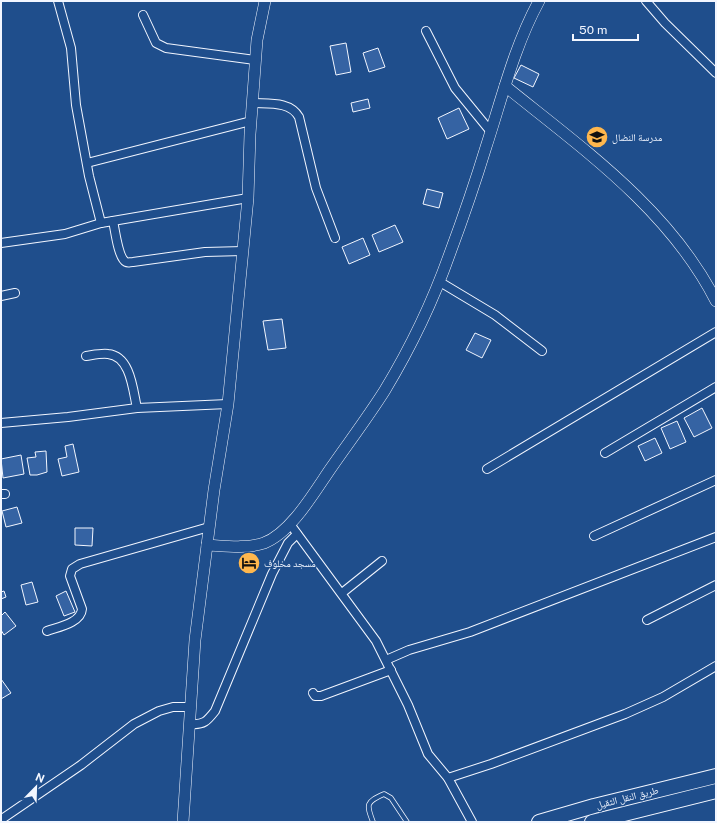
<svg xmlns="http://www.w3.org/2000/svg" width="717" height="823" font-family="'Public Sans','Noto Naskh Arabic',sans-serif">
<rect width="100%" height="100%" fill="#1f4e8c"/>
<g fill="#3563a3" stroke="#f2f6ff">
<polygon points="346,43 351,72 336,75 330,46"/>
<polygon points="378,48 385,67 369,72 363,53"/>
<polygon points="521,65 539,74 533,87 514,78"/>
<polygon points="368,99 370,108 353,112 351,103"/>
<polygon points="459,108 469,129 447,139 438,118"/>
<polygon points="427,189 443,193 439,208 423,204"/>
<polygon points="395,225 403,242 379,252 372,235"/>
<polygon points="363,238 370,255 349,264 342,247"/>
<polygon points="282,319 286,348 268,350 263,321"/>
<polygon points="475,333 491,340 482,358 466,350"/>
<polygon points="702,408 712,428 694,437 684,418"/>
<polygon points="677,421 686,442 670,449 661,428"/>
<polygon points="655,438 662,453 645,461 638,446"/>
<polygon points="73,444 79,472 62,476 58,459 67,457 65,446"/>
<polygon points="46,451 47,472 37,475 30,475 27,458 36,457 35,452"/>
<polygon points="21,455 24,474 3,478 1,459"/>
<polygon points="17,507 22,523 6,527 2,511"/>
<polygon points="75,528 93,528 92,546 75,545"/>
<polygon points="32,582 38,602 26,605 21,585"/>
<polygon points="4,591 6,597 1,599 1,592"/>
<polygon points="66,591 75,612 64,616 56,596"/>
<polygon points="5,612 16,626 4,635 1,630 1,616"/>
<polygon points="1,679 11,693 1,699"/>
</g>
<g fill="none" stroke-linecap="round" stroke-linejoin="round">
<g stroke="#f2f6ff" stroke-width="5.5">
<path id="lane" d="M373,822C366,804 366,802 384,794L391,798L407,822"/>
</g>
<g stroke="#f2f6ff" stroke-width="10">
<g id="street">
<polyline points="58,1 71,48 76,105 89,176 101,223 248,198"/>
<polyline points="646,1 665,23 716,73"/>
<polyline points="143,15 156,43 166,48 255,60"/>
<polyline points="426,31 455,88 491,132"/>
<path d="M252,103C269,104 290,101 299,117L316,188L335,238"/>
<polyline points="87,163 251,121"/>
<path d="M113,221C115,229 118,258 126,262C128,263 130,262 133,262L205,252L243,251"/>
<polyline points="1,243 65,234 101,223"/>
<polyline points="440,282 495,315 542,351"/>
<polyline points="1,296 15,293"/>
<path d="M86,356C93,355 102,353 108,354C131,356 133,391 137,408"/>
<polyline points="1,423 68,417 137,408 228,404"/>
<polyline points="605,453 716,387"/>
<polyline points="487,469 716,332"/>
<polyline points="1,494 5,494"/>
<polyline points="290,524 376,641 408,705 428,754 448,778 472,822"/>
<polyline points="594,536 716,480"/>
<polyline points="342,593 382,561"/>
<polyline points="647,620 716,585"/>
<path d="M47,631C58,627 81,623 82,609L70,576L72,569L80,564L209,527"/>
<polyline points="386,660 409,650 470,632 716,537"/>
<polyline points="313,693 315,696 321,696 391,670"/>
<path d="M191,724C204,725 207,721 215,711L272,574L288,543L297,534"/>
<polyline points="448,778 491,764 625,714 663,697 716,666"/>
<polyline points="2,819 81,765 134,724 159,711 173,707 191,707"/>
</g>
</g>
<g stroke="#f2f6ff" stroke-width="12">
<g id="secondary">
<path d="M505,86C583,149 669,209 716,301"/>
<path d="M207,545C225,546 246,549 264,543C291,533 315,491 331,468C349,442 368,417 385,390C411,347 433,301 450,253C463,218 475,183 486,147C502,98 514,47 539,1"/>
<polyline points="183,822 195,640 214,490 228,404 248,198 250,134 257,40 265,1"/>
</g>
</g>
<g stroke="#f2f6ff" stroke-width="16">
<g id="highway">
<polyline points="539,822 594,806 716,776"/>
<polyline points="592,822 716,791"/>
</g>
</g>
<use href="#lane" stroke="#1f4e8c" stroke-width="4"/>
<use href="#street" stroke="#1f4e8c" stroke-width="8"/>
<use href="#secondary" stroke="#1f4e8c" stroke-width="11"/>
<use href="#highway" stroke="#1f4e8c" stroke-width="14"/>
</g>
<defs>
<g id="school-disc" transform="scale(1.15)"><circle r="9.5" fill="#ffb74d" stroke="#1f4e8c"/><path d="M0-5L7-2L0 1L-7-2ZM-4 1L0 2.5L4 1V4Q0 6-4 4Z" fill="#111"/></g>
<g id="hotel-disc" transform="scale(1.15)"><circle r="9.5" fill="#ffb74d" stroke="#1f4e8c"/><path d="M-6-4.5h1.5V1H6V5H4.5V3h-9V5H-6ZM-4 0a1.8 1.8 0 1 1 3.6 0ZM.5 0V-2.5h3Q6-2.5 6 0Z" fill="#111"/></g>
</defs>
<g fill-rule="evenodd">
<use href="#school-disc" x="597" y="137"/>
<use href="#hotel-disc" x="249" y="563"/>
</g>
<g text-anchor="middle" stroke-width="3" stroke-linejoin="round" paint-order="stroke">
<g font-size="10" fill="#f2f6ff" stroke="#1f4e8c" text-anchor="start">
<text x="612" y="141">مدرسة النضال</text>
<text x="264" y="567">مسجد مخلوف</text>
</g>
<g font-size="10" fill="#f2f6ff" stroke="#1f4e8c">
<text transform="translate(627 797) rotate(-14)" y="4">طريق النقل الثقيل</text>
</g>
</g>
<rect width="717" height="823" fill="none" stroke="#f2f6ff" stroke-width="4"/>
<g transform="translate(36 787) rotate(23)" stroke="#1f4e8c" stroke-width="3" paint-order="stroke">
<path d="M0-3L7 15L0 10L-7 15Z" fill="#f2f6ff"/>
<text y="-6" font-size="11" font-weight="bold" text-anchor="middle" fill="#f2f6ff">N</text>
</g>
<path d="M573 34v6h65v-6" fill="none" stroke="#f2f6ff" stroke-width="2"/>
<text x="579" y="34" font-size="12" fill="#f2f6ff" stroke="#1f4e8c" stroke-width="3" paint-order="stroke">50 m</text>
</svg>
